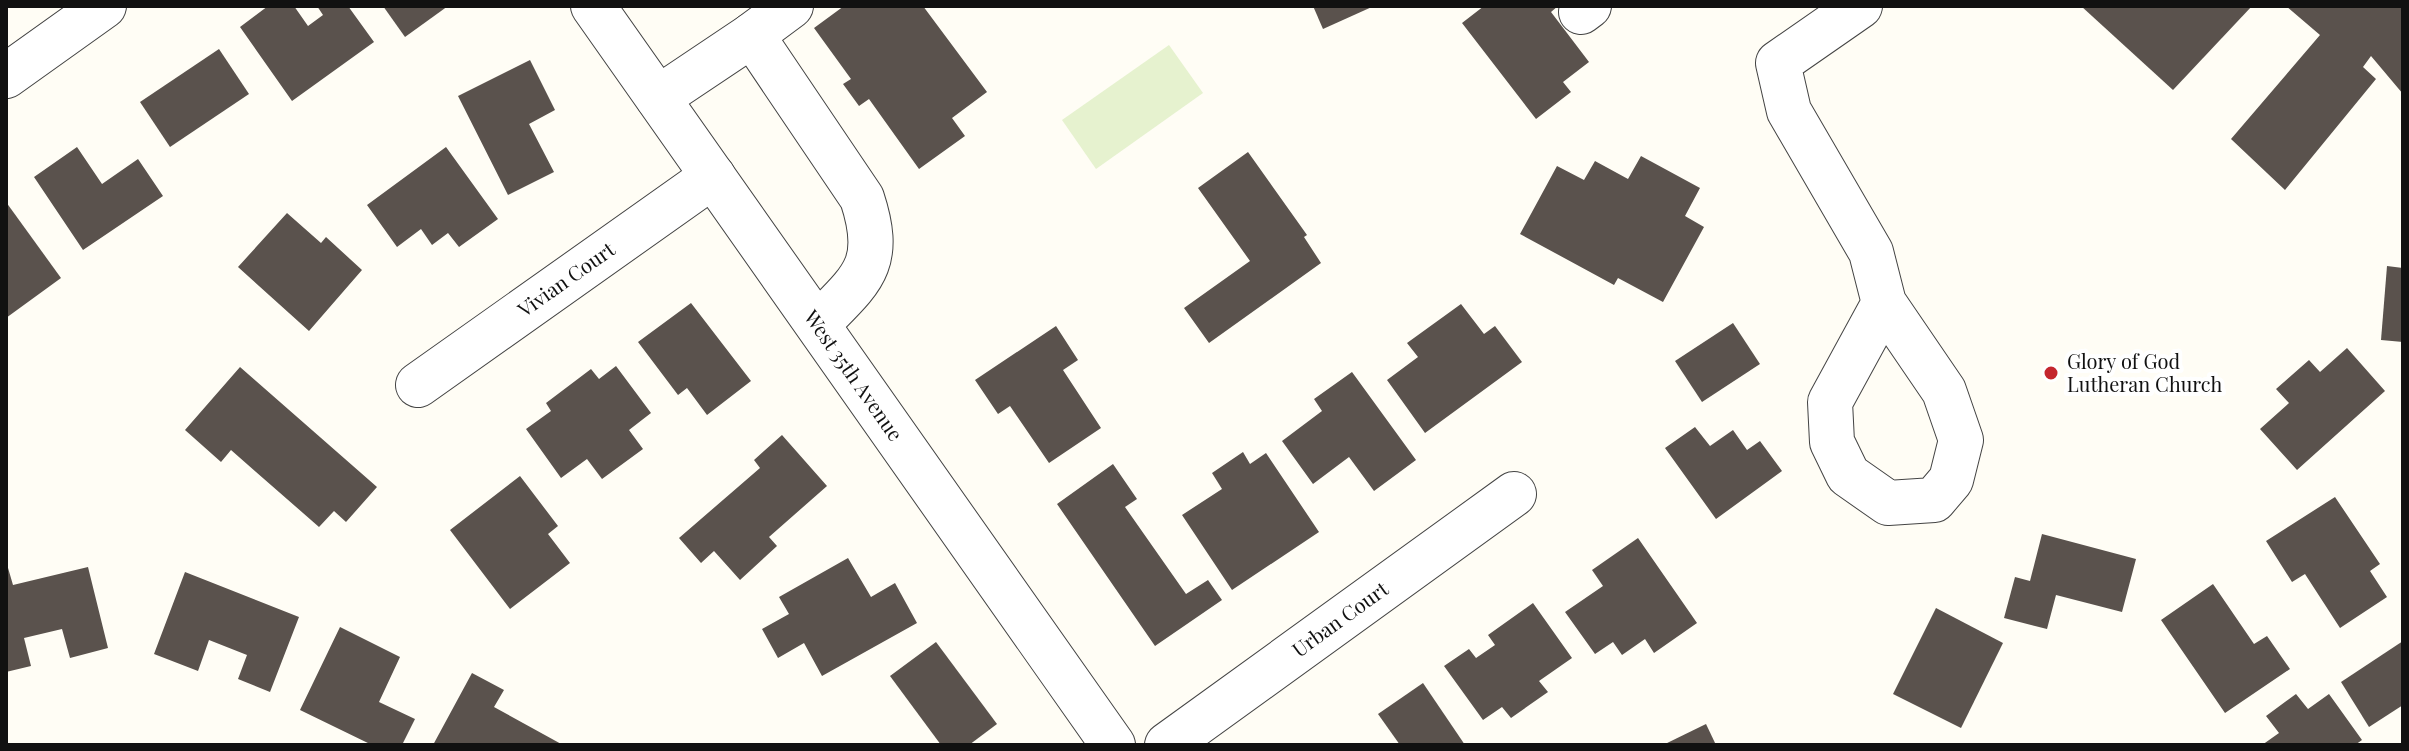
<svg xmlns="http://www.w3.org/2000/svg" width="2409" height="751" font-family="'Playfair Display',serif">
<rect width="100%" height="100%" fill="#fffdf5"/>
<polygon fill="#e6f2cf" points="1169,45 1203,93 1096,169 1062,120"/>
<g fill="#5a524d">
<polygon points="268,6 294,6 308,26 323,15 317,6 348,6 374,42 292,101 240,27"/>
<polygon points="383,6 448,6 405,37"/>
<polygon points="844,6 923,6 987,92 952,118 965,136 919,169 869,99 859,106 843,84 851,79 814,28"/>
<polygon points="1313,6 1374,6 1323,29"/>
<polygon points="1484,6 1558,6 1551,12 1589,62 1563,82 1571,92 1536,119 1462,23"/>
<polygon points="2081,6 2252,6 2173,90"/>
<polygon points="2286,6 2403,6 2403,94 2371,56 2363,67 2376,79 2285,190 2231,139 2320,35"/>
<polygon points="219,49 249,94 170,147 140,102"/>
<polygon points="530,60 555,110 529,124 554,172 508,195 458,96"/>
<polygon points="77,147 102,184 138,159 163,196 83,250 34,177"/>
<polygon points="446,147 498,219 459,247 448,233 432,245 421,229 397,247 367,205"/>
<polygon points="1248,152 1307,235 1304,237 1321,263 1209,343 1184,308 1250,261 1198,188"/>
<polygon points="1641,156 1700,188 1685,216 1704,227 1663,302 1618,278 1614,285 1520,234 1557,166 1584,180 1595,161 1628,179"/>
<polygon points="6,202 61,278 6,318"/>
<polygon points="287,213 321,243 326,237 362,270 309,331 238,267"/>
<polygon points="2387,266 2403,268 2403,342 2381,340"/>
<polygon points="691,303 751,381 707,415 687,388 678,395 638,342"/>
<polygon points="1461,304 1484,334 1495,326 1522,362 1425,433 1387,380 1418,357 1407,343"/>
<polygon points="1733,323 1760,364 1702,402 1675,361"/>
<polygon points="1056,326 1078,360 1063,370 1101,428 1049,463 1010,406 998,414 975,380"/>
<polygon points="2347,348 2385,391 2297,470 2260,429 2289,403 2276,389 2309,360 2320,372"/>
<polygon points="616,366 651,413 629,430 643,449 602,479 587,459 561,478 526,429 551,411 546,403 591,369 599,379"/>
<polygon points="240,367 377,487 346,522 334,511 319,527 231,450 221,462 185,430"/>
<polygon points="1352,372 1416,460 1374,491 1349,457 1313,484 1282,441 1322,411 1314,399"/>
<polygon points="1695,427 1710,446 1733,430 1747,450 1760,441 1782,471 1716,519 1665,448"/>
<polygon points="782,435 827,486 769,537 777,546 740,580 714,551 701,563 679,538 760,468 754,460"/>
<polygon points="1243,452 1250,464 1266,453 1319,532 1232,590 1182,515 1222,489 1212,473"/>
<polygon points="1113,464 1137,499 1125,507 1186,594 1208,580 1222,600 1155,646 1057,504"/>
<polygon points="520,476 558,526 548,534 570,563 510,609 450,530"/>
<polygon points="2335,497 2380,564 2370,571 2387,597 2340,628 2305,574 2292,582 2266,541"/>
<polygon points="2042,534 2136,559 2122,612 2056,595 2047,629 2004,618 2015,577 2030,581"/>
<polygon points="1638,538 1697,623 1654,653 1645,639 1622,655 1613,642 1595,654 1565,612 1603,586 1592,570"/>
<polygon points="848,558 871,597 895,583 917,623 822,676 804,643 778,658 762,629 789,614 779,597"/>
<polygon points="6,561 13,585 88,567 108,648 70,658 62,629 24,638 31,666 6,672"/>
<polygon points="185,572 299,617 270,692 238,679 247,655 209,640 198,671 154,654"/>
<polygon points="2213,584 2254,644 2267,636 2290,669 2225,713 2161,620"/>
<polygon points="1533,603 1572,658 1539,681 1548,692 1511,718 1502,707 1483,720 1444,666 1469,649 1476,658 1495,645 1488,635"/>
<polygon points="1936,608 2003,643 1961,728 1893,694"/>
<polygon points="340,627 400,657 379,702 415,719 402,745 372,745 300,710"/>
<polygon points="2403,641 2403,705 2369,727 2341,682"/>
<polygon points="936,642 997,724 969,745 941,745 890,676"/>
<polygon points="472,673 504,690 494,707 563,745 433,745"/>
<polygon points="1423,683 1465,745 1400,745 1378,714"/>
<polygon points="2296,694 2308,709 2329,694 2362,740 2355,745 2262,745 2279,733 2266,716"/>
<polygon points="1706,724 1716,745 1663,745"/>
</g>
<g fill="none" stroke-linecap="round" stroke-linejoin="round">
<g stroke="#444" stroke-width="46">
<g id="minor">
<path id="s1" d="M593,6L1113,745"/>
<polyline points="1860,6 1778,63 1789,111 1871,252 1884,303 1944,391 1961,440 1951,480 1934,500 1888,503 1848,475 1832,442 1830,402 1884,303"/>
<polyline points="1581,12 1589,6"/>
<polyline points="752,35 791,6"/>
<polyline points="6,76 104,6"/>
<path d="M658,98L752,35L862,198C884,265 862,279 818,324"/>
<path id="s2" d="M418,385L713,176"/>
<path id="s3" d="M1167,745L1514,494"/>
</g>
</g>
<use href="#minor" stroke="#fff" stroke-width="44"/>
</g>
<circle fill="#c4262e" stroke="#fff" stroke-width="3" cx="2051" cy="373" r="8"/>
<g text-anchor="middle" stroke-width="8" stroke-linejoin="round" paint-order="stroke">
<g font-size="20" fill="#111" stroke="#fff">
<text dy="7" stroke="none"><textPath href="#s2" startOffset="182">Vivian Court</textPath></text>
<text dy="7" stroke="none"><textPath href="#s1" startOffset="452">West 35th Avenue</textPath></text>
<text dy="7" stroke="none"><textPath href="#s3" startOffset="214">Urban Court</textPath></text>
</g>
<g font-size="20" fill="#111" stroke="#fff" text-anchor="start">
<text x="2067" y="369">Glory of God<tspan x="2067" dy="23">Lutheran Church</tspan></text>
</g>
</g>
<rect width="2409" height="751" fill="none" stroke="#111111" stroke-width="16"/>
</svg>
